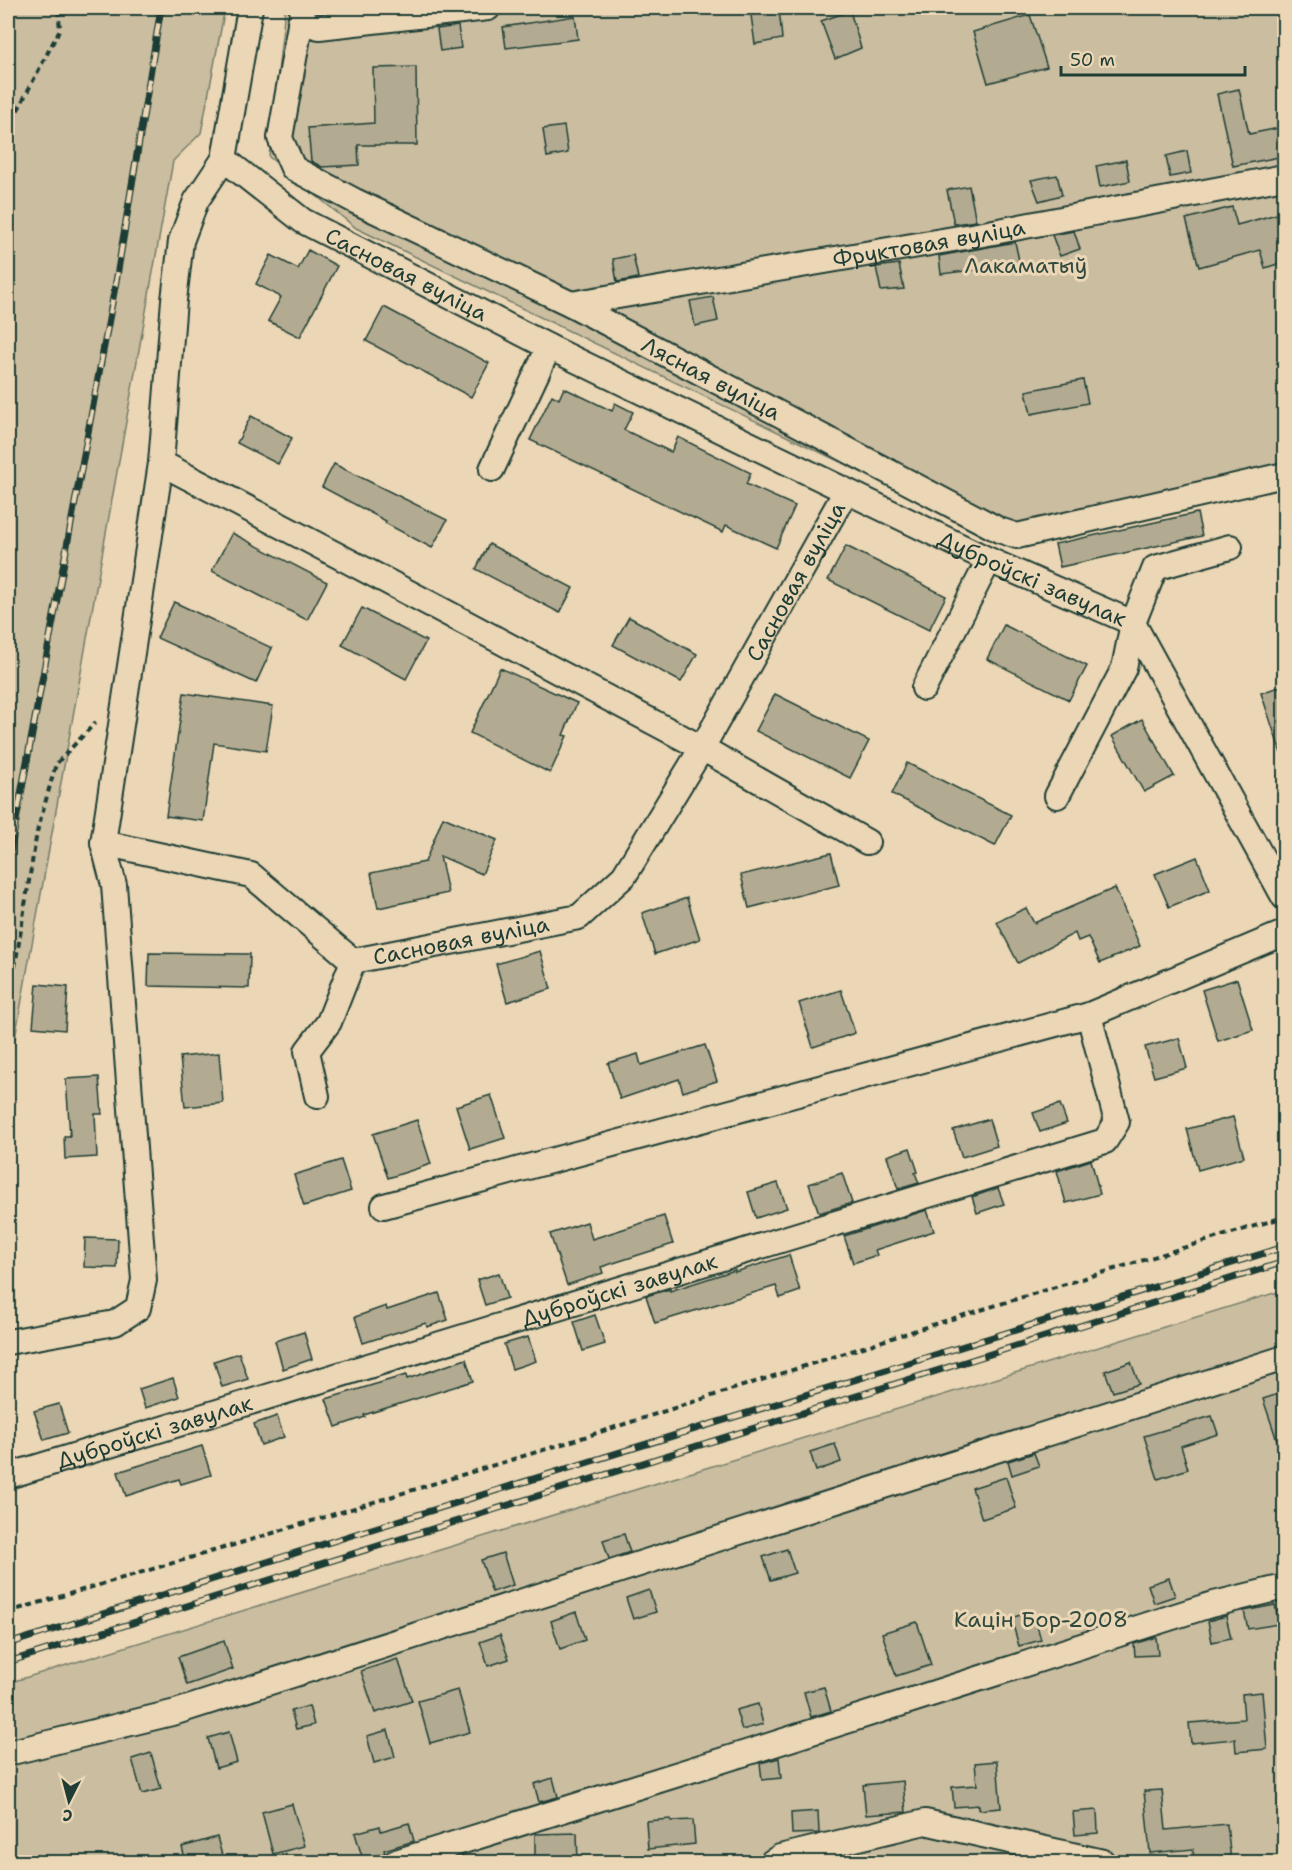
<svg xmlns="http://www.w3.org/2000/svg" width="1292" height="1870" font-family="'Shantell Sans',sans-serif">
<rect width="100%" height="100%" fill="#ebd6b5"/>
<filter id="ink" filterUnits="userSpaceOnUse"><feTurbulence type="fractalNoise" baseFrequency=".0167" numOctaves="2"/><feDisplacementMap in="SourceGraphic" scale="12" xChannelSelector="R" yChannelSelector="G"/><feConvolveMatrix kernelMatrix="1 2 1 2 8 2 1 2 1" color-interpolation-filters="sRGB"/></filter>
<g filter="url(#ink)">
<g fill="#cabda0" stroke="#747d6a" stroke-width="1.5">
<polygon points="8,8 225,8 201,133 173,161 8,1077"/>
<polygon points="285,8 1284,8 1284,485 1047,542 1012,545 356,228 269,157"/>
<polygon points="1284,1290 1284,1862 8,1862 8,1683"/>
</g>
<g fill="#b2ab91" stroke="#1f3d34" stroke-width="1.5">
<polygon points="750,8 779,8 782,39 755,44"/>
<polygon points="850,11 861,48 835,59 821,21"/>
<polygon points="1030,15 1047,67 988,83 973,32"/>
<polygon points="575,16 578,39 506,48 503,27"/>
<polygon points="458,26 461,48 440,51 437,29"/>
<polygon points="416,67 417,145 358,145 359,165 322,167 311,161 308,128 374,123 373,68"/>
<polygon points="1239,89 1249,134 1284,127 1284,156 1233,166 1217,94"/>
<polygon points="564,126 568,153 547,157 543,129"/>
<polygon points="1187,151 1191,173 1170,177 1166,156"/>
<polygon points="1126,160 1130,181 1100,187 1096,166"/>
<polygon points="1057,175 1062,195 1039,201 1031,180"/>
<polygon points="969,186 976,221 954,224 947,190"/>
<polygon points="1232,207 1237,225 1284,212 1284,262 1265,268 1260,250 1199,267 1186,219"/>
<polygon points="1074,231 1080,249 1060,256 1052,235"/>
<polygon points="1015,242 1020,265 999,270 998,267 941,274 939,256"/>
<polygon points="308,250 337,266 300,337 268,321 281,297 256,284 271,255 298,269"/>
<polygon points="633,255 638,278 617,282 613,259"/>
<polygon points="899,264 904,289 881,291 876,267"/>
<polygon points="713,297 718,321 695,326 690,301"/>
<polygon points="384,307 489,363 471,397 366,341"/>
<polygon points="1083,380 1088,403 1031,414 1026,391"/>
<polygon points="564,388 612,411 615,403 633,412 624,430 671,452 678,437 751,473 746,484 795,506 776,548 726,525 723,532 530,440 552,395 559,399"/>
<polygon points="251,416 292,438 278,464 237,443"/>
<polygon points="334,464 447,520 432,548 385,523 386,521 322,487"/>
<polygon points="1197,513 1202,536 1060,567 1055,544"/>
<polygon points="232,533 327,582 307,620 212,571"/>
<polygon points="489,544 573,588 560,613 476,569"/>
<polygon points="846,546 946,596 929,630 828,580"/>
<polygon points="174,602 272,648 256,683 157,638"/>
<polygon points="362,608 426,641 406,679 342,645"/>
<polygon points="629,617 697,654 681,682 613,645"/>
<polygon points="1004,625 1087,666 1069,700 987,659"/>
<polygon points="500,668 577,703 563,735 567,736 550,773 470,733"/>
<polygon points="1284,685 1284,752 1281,753 1261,693"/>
<polygon points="184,693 273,706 266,751 214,743 203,821 166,816"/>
<polygon points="775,694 869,741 850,778 756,731"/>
<polygon points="1142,719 1174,776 1144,792 1112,736"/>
<polygon points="907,763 1011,815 995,846 892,794"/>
<polygon points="443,817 497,840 482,874 440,856 448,893 378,908 371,873 425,862"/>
<polygon points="831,853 839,885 749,908 741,875"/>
<polygon points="1197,857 1210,890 1169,907 1155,874"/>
<polygon points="1115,888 1140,946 1100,963 1088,937 1078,941 1075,933 1018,963 997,922 1026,908 1034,923"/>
<polygon points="687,898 700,939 655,954 642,913"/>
<polygon points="540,951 551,989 507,1002 496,964"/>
<polygon points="149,953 250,954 249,988 148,986"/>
<polygon points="1237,979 1253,1030 1218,1041 1202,990"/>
<polygon points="37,984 68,987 65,1030 33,1027"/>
<polygon points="841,990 855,1033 813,1047 799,1003"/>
<polygon points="1179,1038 1187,1068 1154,1077 1145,1047"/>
<polygon points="705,1045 717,1081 683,1092 679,1079 620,1099 608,1063 638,1054 641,1065"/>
<polygon points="219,1053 223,1103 185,1107 180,1057"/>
<polygon points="99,1077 102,1114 95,1114 97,1157 65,1159 64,1136 70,1136 66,1079"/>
<polygon points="491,1095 505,1138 470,1149 456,1106"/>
<polygon points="1060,1104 1067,1123 1040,1132 1033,1113"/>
<polygon points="1233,1117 1244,1157 1198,1170 1187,1129"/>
<polygon points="989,1119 997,1146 962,1157 953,1130"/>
<polygon points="417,1120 431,1164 388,1178 373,1134"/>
<polygon points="910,1148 918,1172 915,1173 919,1183 898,1189 887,1156"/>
<polygon points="341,1160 351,1191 304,1206 294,1175"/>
<polygon points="1091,1160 1100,1194 1066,1203 1057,1171"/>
<polygon points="842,1173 852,1203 819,1213 809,1184"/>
<polygon points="778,1183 787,1208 756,1218 748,1192"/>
<polygon points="998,1188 1004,1204 977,1213 972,1197"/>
<polygon points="927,1210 934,1231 875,1250 877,1255 853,1263 844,1236"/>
<polygon points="664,1216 673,1244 601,1267 603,1273 567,1285 550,1234 587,1222 592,1239"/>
<polygon points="85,1238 118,1239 117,1268 84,1267"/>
<polygon points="789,1255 800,1291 780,1298 776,1286 655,1323 646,1296 670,1289 670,1291 735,1270 735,1272"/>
<polygon points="499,1273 507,1298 485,1305 477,1280"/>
<polygon points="439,1293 448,1320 427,1327 426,1323 363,1343 355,1317 386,1306 387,1310"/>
<polygon points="595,1315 605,1344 583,1351 574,1322"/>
<polygon points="304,1332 312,1359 283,1369 275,1341"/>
<polygon points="528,1337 536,1361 512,1369 504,1344"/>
<polygon points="239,1353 248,1379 222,1387 214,1361"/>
<polygon points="466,1359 473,1381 364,1415 365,1417 336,1427 326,1399 406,1375 407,1379"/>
<polygon points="1131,1362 1139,1384 1113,1392 1105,1371"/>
<polygon points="173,1378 179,1397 145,1408 139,1389"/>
<polygon points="1284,1392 1284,1451 1281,1452 1263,1399"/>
<polygon points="59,1404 68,1433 44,1440 34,1411"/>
<polygon points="277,1416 284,1437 261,1445 254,1424"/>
<polygon points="1212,1416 1218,1434 1181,1446 1188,1469 1158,1479 1144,1436"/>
<polygon points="835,1444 841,1462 816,1471 810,1452"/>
<polygon points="202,1446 211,1475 181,1484 179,1479 126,1496 118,1472"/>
<polygon points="1034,1453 1039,1466 1012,1475 1008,1461"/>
<polygon points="1006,1477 1016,1508 982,1519 972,1488"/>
<polygon points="624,1534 630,1552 609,1559 603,1540"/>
<polygon points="787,1549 795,1573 771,1580 763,1557"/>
<polygon points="503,1553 513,1585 492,1592 481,1560"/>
<polygon points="1169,1578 1175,1596 1154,1603 1148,1585"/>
<polygon points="649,1590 656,1612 633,1619 626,1598"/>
<polygon points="1275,1605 1279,1624 1248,1629 1244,1611"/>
<polygon points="1033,1611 1041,1640 1019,1646 1011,1618"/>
<polygon points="576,1612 585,1640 560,1649 551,1621"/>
<polygon points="1226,1616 1231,1638 1212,1642 1208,1621"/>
<polygon points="917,1622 931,1665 896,1676 882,1633"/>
<polygon points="500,1635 509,1659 488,1666 480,1642"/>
<polygon points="1156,1637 1158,1655 1135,1656 1134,1644"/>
<polygon points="224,1641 233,1669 187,1685 178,1657"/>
<polygon points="398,1659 412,1701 375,1713 361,1671"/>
<polygon points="824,1687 831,1711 811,1717 804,1692"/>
<polygon points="458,1690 470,1732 430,1743 418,1701"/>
<polygon points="1262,1692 1267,1749 1236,1752 1235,1739 1191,1743 1189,1723 1244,1719 1242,1694"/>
<polygon points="758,1704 763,1724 742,1730 736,1710"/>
<polygon points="309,1706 314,1725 296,1729 291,1711"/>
<polygon points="388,1730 395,1757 374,1763 367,1736"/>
<polygon points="229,1732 237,1762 216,1768 208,1738"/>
<polygon points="151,1753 161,1789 142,1794 132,1759"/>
<polygon points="779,1758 781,1778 762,1780 760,1763"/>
<polygon points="997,1761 1001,1808 979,1810 979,1805 954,1807 952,1787 977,1785 975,1763"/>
<polygon points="553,1778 558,1797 539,1802 534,1784"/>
<polygon points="903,1781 906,1812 866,1815 863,1785"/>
<polygon points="1162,1790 1166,1830 1227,1824 1231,1861 1194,1863 1193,1849 1150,1853 1144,1791"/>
<polygon points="292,1804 304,1846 273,1854 262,1812"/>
<polygon points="1097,1810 1098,1833 1075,1835 1073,1812"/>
<polygon points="818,1811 819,1833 792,1834 791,1813"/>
<polygon points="671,1819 671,1821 693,1820 695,1844 648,1849 646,1821"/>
<polygon points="409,1823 414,1841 384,1850 385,1853 363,1860 355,1833 380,1826 381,1831"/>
<polygon points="577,1833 578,1863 535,1863 535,1834"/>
<polygon points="217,1837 224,1863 186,1863 182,1847"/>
</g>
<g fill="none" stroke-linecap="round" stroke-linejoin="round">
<g stroke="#1f3d34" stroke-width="28">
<g id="minor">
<path id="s1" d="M250,8L224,159L303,221L549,347L989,560L1133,623L1284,897"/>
<path id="s2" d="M303,8L280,138L293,168L355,201L571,304L999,530L1017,536L1284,475"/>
<polyline points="300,22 319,27 488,8"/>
<path id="s3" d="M571,304L983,234L1284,177"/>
<polyline points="161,463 434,606 702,748 867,842"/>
<polyline points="492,469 549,347"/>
<polyline points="924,688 989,560"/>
<polyline points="1057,796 1124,668 1133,623 1155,568 1230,547"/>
<polyline points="103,843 251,875 353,961 329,1022 307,1051 317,1096"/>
<path id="s4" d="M353,961L579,917L624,876L702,748L846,491"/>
<polyline points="384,1206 1089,1015 1284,933"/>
<polyline points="8,1342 115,1323 138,1308 144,1280 114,885 103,843 161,463 174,300 181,241 196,201 224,159"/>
<path id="s5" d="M8,1476L1105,1141L1117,1122L1089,1015"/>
<polyline points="8,1753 176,1712 1284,1358"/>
<polyline points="396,1862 749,1752 1210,1605 1284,1587"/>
<polyline points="772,1862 780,1857 925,1822 1103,1862"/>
</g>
</g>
<g stroke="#1f3d34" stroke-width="4" stroke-dasharray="6 4.5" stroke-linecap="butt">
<polyline points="8,129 60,29 58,8"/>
<polyline points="8,1009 37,832 56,764 96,722"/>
<polyline points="8,1612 247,1541 569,1442 935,1324 1284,1217"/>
</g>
<use href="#minor" stroke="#ebd6b5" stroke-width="24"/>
<g stroke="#1f3d34" stroke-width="7">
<g id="rail">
<polyline points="8,864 117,276 161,8"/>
<polyline points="8,1644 349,1536 1284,1247"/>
<polyline points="8,1662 1284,1262"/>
</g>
</g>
<use href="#rail" stroke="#ebd6b5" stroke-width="4.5" stroke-dasharray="14" stroke-linecap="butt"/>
</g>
</g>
<g text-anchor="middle" stroke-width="6" stroke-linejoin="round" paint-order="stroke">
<g font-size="22" fill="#1f3d34" stroke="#ebd6b5">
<text dy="8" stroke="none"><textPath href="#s3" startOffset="363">Фруктовая вуліца</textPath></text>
<text dy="8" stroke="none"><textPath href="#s1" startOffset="370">Сасновая вуліца</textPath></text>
<text dy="8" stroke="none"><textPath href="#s2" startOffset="633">Лясная вуліца</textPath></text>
<text dy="8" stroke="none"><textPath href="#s1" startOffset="1066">Дуброўскі завулак</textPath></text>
<text dy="8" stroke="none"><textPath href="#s4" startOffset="632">Сасновая вуліца</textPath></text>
<text dy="8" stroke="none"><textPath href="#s4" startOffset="110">Сасновая вуліца</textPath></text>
<text dy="8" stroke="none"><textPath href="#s5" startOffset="639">Дуброўскі завулак</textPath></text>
<text dy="8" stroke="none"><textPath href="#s5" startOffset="153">Дуброўскі завулак</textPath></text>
</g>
<g font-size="22" fill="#304a3f" stroke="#ebd6b5">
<text x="1026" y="273">Лакаматыў</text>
<text x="1041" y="1627">Кацін Бор-2008</text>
</g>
</g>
<rect width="1292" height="1870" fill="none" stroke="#ebd6b5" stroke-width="30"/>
<rect x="15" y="15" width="1262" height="1840" fill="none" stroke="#1f3d34" stroke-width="2" filter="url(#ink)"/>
<g transform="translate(69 1801) rotate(186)" stroke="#ebd6b5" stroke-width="4.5" paint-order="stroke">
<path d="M0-4.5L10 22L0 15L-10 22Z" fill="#1f3d34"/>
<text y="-9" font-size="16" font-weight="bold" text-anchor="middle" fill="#1f3d34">С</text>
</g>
<path d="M1061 66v9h184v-9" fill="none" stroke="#1f3d34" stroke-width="3"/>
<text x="1070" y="66" font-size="18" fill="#1f3d34" stroke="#ebd6b5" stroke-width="4.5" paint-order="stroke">50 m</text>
</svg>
